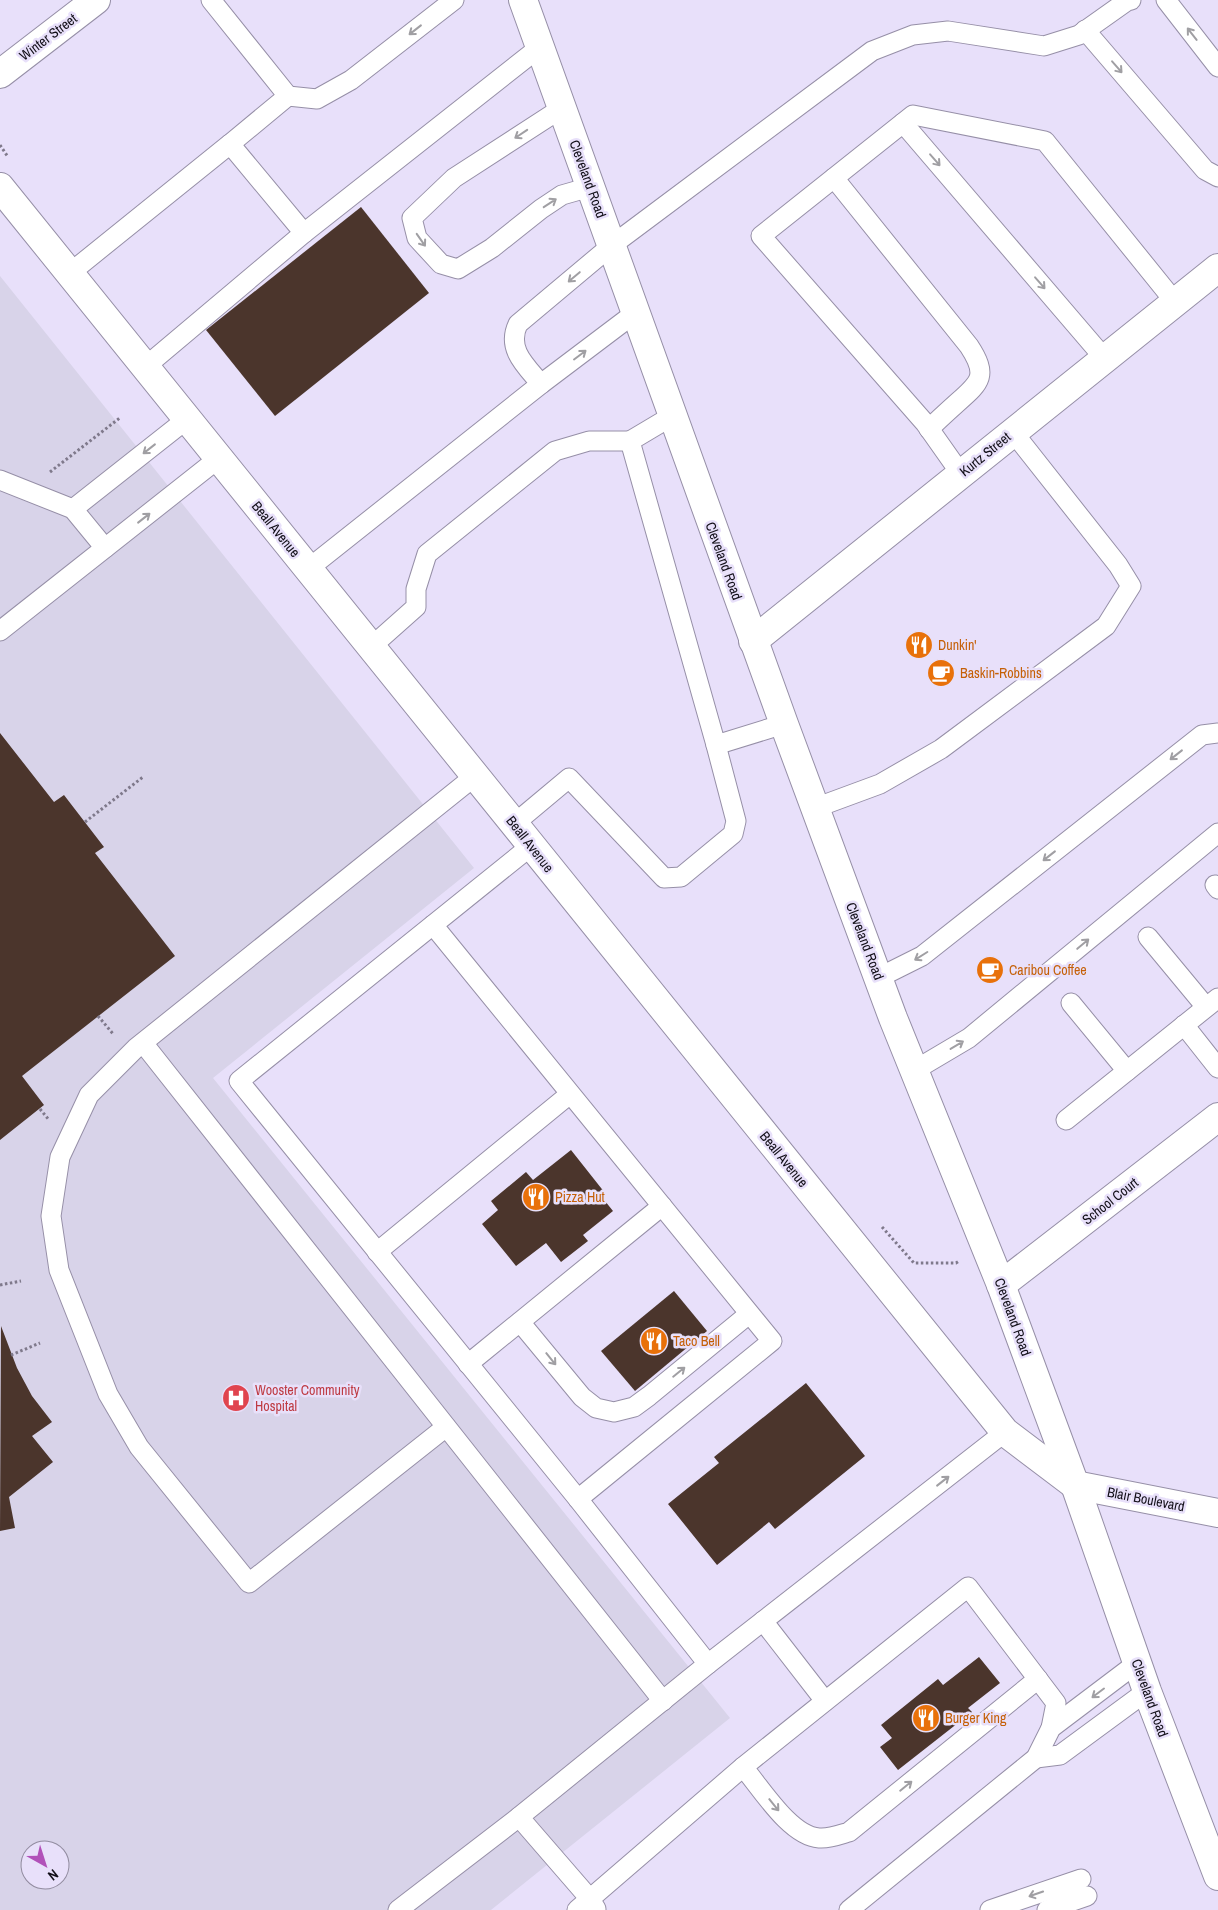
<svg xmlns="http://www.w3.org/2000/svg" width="1218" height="1910" font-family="'Archivo Narrow',sans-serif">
<rect width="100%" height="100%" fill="#e8e0fa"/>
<path fill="#d8d3e9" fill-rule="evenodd" d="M0,276L474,868L213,1078L730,1718L491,1910H0ZM30,1850H60V1880H30Z"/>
<g fill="#4b352c">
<polygon points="361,207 429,293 275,416 206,330"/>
<polygon points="0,733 54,802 64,795 104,847 95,853 175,956 22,1076 44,1105 0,1140"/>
<polygon points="571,1150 605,1193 601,1196 613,1211 583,1235 588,1241 561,1262 546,1243 516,1266 482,1224 498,1210 491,1201 526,1172 533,1180"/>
<polygon points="674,1291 707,1331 635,1391 601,1351"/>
<polygon points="1,1326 17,1368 32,1396 52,1422 32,1436 53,1462 9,1497 15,1528 0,1531"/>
<polygon points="806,1383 865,1456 775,1529 769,1522 717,1565 668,1504 719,1463 714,1457"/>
<polygon points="979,1657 1000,1683 968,1708 972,1712 898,1770 880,1747 892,1738 881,1725 938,1679 943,1685"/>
</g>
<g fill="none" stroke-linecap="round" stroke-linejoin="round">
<g stroke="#968fa7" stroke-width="21">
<g id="service">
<polyline points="211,0 288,96 230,144"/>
<polyline points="1166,0 1218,67"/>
<polyline points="1085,30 1205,170 1218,177"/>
<polyline points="288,96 317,99 351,80 454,0"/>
<polyline points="562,108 454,178 412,218 417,238 441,264 458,269 492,248 541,209 562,195 590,187"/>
<polyline points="903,123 1105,359"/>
<path d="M834,178L969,346C988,375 981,382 958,402C948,411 938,420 929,429"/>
<polyline points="304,233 540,47"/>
<polyline points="70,273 230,144 304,233 145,367"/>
<path d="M541,384C526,366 506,349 518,324L611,246L872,51L913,35L948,31L1044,46L1079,35L1127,1L1131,0"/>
<polyline points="672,416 630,441 716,745 784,724"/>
<polyline points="961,474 925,423 761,236 913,115 1045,141 1175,302"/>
<polyline points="0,480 73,509 105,548"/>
<polyline points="73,509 187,419"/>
<polyline points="308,569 541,384 635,313"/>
<polyline points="0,631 219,458"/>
<polyline points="371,647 416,607 416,589 427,554 555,451 589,441 630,441"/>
<polyline points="815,808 880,784 941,749 1106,626 1131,586 1118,565 1013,432"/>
<polyline points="514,824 569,778 664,878 681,877 733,834 736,821 716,745"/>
<polyline points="531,846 239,1081 578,1499 708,1664"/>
<polyline points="1215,885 1218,889"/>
<polyline points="433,925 772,1341 578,1499"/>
<polyline points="1148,937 1206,1007"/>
<polyline points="878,978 922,956 1202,735 1218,733"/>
<polyline points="1071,1003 1127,1071"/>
<polyline points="1184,1025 1218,1068"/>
<polyline points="143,1043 663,1701"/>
<polyline points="915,1070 969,1038 1218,833"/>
<polyline points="1066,1120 1218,998"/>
<polyline points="377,1252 570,1094"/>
<polyline points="520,1322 582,1397 596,1408 614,1412 634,1407 649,1396 749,1314"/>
<polyline points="468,1364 662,1206"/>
<polyline points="446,1427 249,1583 139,1447 108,1394 59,1270 51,1216 60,1157 89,1095 136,1048 475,776"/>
<polyline points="763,1621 825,1701"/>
<polyline points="1036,1758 1060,1755 1147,1691"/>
<path d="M743,1767C761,1788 790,1836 819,1838C829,1839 839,1835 849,1832L1038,1679"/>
<polyline points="519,1817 590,1899 596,1909"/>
<polyline points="398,1910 519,1817 708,1664 1005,1432"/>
<polyline points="577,1910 743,1767 968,1587 1056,1703 1051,1728"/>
<polyline points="849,1910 1036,1758 1051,1728 1137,1663"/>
<polyline points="990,1910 1081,1879"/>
<polyline points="1047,1910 1087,1896"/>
</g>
</g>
<g stroke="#968fa7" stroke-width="30">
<g id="minor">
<polyline points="0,74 96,0"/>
<polyline points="753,641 1218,268"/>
<polyline points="1001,1285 1218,1117"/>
<polyline points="1075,1485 1218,1513"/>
</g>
</g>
<g stroke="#968fa7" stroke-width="30">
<polyline id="tertiary" points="0,187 1005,1432 1075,1485"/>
</g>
<g stroke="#968fa7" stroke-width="30">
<polyline id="primary" points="523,0 784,724 893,1018 1001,1285 1075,1485 1147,1691 1218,1876"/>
</g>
<g stroke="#7f798b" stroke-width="3" stroke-dasharray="2.5 2.5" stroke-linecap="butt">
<polyline points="0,145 8,157"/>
<polyline points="50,472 121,417"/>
<polyline points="85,822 143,777"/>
<polyline points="98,1016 114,1035"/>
<polyline points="40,1109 49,1120"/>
<polyline points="882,1227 914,1263 956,1263 959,1261"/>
<polyline points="0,1285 21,1281"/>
<polyline points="11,1355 40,1343"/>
</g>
<use href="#service" stroke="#fff" stroke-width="19"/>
<use href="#minor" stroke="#fff" stroke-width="28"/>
<use href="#tertiary" stroke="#fff" stroke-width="28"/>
<use href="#primary" stroke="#fff" stroke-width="28"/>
</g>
<defs><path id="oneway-shaft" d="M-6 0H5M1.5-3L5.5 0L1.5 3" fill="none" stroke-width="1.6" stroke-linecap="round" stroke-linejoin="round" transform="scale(1.25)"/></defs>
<g stroke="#a09fa3">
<use href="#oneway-shaft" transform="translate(415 30) rotate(142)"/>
<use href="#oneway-shaft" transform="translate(1192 34) rotate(-128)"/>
<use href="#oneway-shaft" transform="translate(1117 67) rotate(49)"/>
<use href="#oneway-shaft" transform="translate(521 134) rotate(146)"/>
<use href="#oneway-shaft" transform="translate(935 160) rotate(49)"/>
<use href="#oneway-shaft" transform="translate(550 203) rotate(-33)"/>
<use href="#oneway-shaft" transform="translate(421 240) rotate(55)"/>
<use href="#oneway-shaft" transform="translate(574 277) rotate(140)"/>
<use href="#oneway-shaft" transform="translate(1040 283) rotate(49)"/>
<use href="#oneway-shaft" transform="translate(580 355) rotate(-37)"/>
<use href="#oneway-shaft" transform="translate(149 449) rotate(142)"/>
<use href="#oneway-shaft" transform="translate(144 518) rotate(-38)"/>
<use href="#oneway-shaft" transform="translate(1176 755) rotate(142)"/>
<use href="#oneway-shaft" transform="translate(1049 856) rotate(142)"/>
<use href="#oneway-shaft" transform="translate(1083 944) rotate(-40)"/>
<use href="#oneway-shaft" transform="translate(921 956) rotate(148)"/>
<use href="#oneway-shaft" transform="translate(957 1045) rotate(-31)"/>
<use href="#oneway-shaft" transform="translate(551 1359) rotate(51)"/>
<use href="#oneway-shaft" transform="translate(679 1372) rotate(-39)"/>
<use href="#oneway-shaft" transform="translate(943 1481) rotate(-38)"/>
<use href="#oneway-shaft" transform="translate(1098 1693) rotate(143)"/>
<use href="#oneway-shaft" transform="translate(906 1786) rotate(-39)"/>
<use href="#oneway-shaft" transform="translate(774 1805) rotate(51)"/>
<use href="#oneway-shaft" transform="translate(1036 1894) rotate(161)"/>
</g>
<defs>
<g id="restaurant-disc" transform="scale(1.4375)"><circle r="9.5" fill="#e8710a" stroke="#e8e0fa"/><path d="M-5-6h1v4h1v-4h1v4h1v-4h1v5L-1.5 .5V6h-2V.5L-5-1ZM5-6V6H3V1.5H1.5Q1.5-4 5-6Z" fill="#fff"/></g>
<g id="cafe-disc" transform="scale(1.4375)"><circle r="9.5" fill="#e8710a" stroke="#e8e0fa"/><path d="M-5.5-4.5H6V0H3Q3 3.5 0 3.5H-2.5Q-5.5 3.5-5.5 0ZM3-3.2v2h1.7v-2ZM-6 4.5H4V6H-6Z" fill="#fff"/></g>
<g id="hospital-disc" transform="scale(1.4375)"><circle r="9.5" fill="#e0444e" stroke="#e8e0fa"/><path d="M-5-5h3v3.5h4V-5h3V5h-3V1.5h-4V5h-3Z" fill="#fff"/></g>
</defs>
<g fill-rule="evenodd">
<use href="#restaurant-disc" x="919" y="645"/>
<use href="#cafe-disc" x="941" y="673"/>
<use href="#cafe-disc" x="990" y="970"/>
<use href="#restaurant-disc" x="536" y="1197"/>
<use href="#restaurant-disc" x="654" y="1341"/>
<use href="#hospital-disc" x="236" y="1398"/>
<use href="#restaurant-disc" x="926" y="1718"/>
</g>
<g text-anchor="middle" stroke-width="5" stroke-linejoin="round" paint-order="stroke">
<g font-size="14" fill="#120f18" stroke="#e8e0fa">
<text transform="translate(48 37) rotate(-37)" y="5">Winter Street</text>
<text transform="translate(588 179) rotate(70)" y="5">Cleveland Road</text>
<text transform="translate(985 454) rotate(-39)" y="5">Kurtz Street</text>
<text transform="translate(276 529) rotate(51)" y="5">Beall Avenue</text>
<text transform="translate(724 561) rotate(70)" y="5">Cleveland Road</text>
<text transform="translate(530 844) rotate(52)" y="5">Beall Avenue</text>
<text transform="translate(865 941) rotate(69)" y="5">Cleveland Road</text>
<text transform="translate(784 1159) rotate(51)" y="5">Beall Avenue</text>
<text transform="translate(1110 1201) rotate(-38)" y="5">School Court</text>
<text transform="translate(1013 1317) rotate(70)" y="5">Cleveland Road</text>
<text transform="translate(1146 1499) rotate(11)" y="5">Blair Boulevard</text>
<text transform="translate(1150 1698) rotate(70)" y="5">Cleveland Road</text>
</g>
<g font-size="14" fill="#c56008" stroke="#e8e0fa" text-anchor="start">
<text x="938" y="650">Dunkin'</text>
<text x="960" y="678">Baskin-Robbins</text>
<text x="1009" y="975">Caribou Coffee</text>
<text x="555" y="1202">Pizza Hut</text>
<text x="673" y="1346">Taco Bell</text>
<text x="945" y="1723">Burger King</text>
</g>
<g font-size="14" fill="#be3a42" stroke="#e8e0fa" text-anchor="start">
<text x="255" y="1395">Wooster Community<tspan x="255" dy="16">Hospital</tspan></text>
</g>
</g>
<g transform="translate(45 1865) rotate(141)"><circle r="24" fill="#e8e0fa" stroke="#928ca0"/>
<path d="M0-4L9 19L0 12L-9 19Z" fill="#b151b9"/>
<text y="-8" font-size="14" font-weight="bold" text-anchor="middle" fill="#120f18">N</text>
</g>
</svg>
